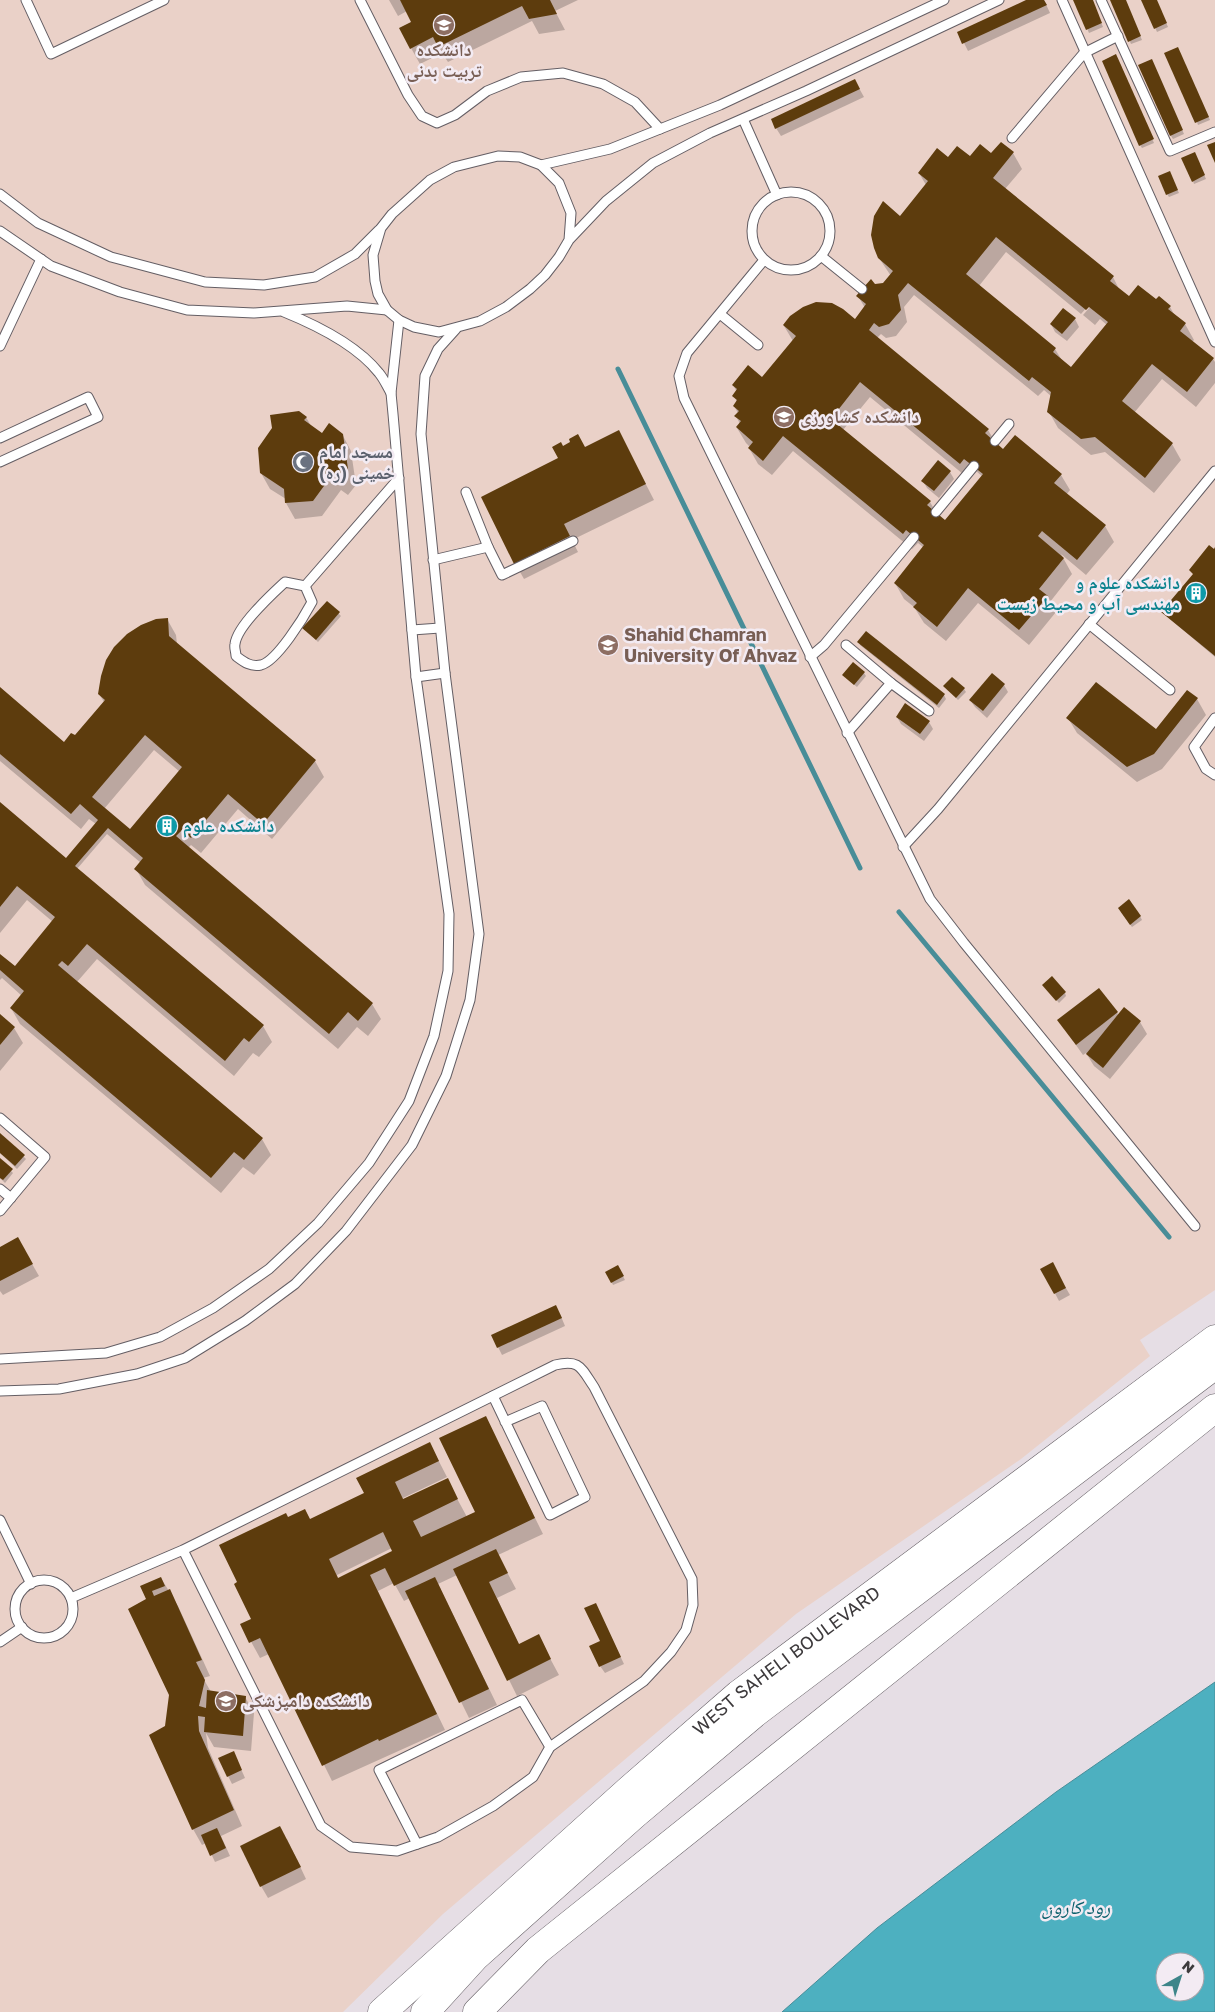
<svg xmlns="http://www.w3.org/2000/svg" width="1215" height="2012" font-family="'Golos Text','Noto Naskh Arabic',sans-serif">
<rect width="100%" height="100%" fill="#e6dee5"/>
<polygon fill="#ead1c8" points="0,0 1215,0 1215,1290 1140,1340 1150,1356 1021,1459 796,1614 443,1914 343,2012 0,2012"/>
<path fill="#4db0c0" stroke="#488d98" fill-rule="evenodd" d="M1215,1682V2012H782L877,1928L1056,1792ZM1165,1962H1195V1992H1165Z"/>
<g fill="#0003" fill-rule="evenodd">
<polygon points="389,0 578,0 555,11 565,30 539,34 532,21 448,62 442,53 420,64 411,48 412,23 407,11 398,16"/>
<polygon points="1029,0 1044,0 1050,13 968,51 959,33"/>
<polygon points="1075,0 1092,0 1103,27 1089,33"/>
<polygon points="1112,0 1125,0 1142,40 1131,44"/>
<polygon points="1143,0 1156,0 1168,27 1157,32"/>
<polygon points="1179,52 1210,120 1198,125 1197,122"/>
<polygon points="1118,59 1154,143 1142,148 1140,145"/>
<polygon points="1153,63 1184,134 1173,139 1171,136"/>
<polygon points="855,81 864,97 781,136 776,128"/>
<path d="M1013,153L1022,169L1005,189L1113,277L1120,291L1128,297L1156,301L1170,307L1175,316L1185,324L1194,340L1192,342L1213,359L1215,362V383L1196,407L1162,379L1134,413L1172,444L1181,460L1154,493L1105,452L1091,455L1058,428L1049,412L1051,396L1044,390L1038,396L914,295L904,307L907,322L896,336L886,338L881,334L877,338L988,430L997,445L1002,450L1061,475L1070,490L1066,495L1105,526L1114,542L1086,575L1061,554L1072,574L1050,602L1056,612L1029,645L978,603L946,641L924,623L914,607L904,599L895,583L924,548L918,543L912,549L793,451L772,475L758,464L749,448L750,447L746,443L737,428L740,424L736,416L738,413L734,406L737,402L734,396L737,392L733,385L762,379L793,341L784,326L855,320L865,308L858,296L875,285L884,284L891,276L879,258L900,217L926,185L919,173L948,159ZM1006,252L1081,314L1089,305L1090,307L1083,315L1095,325L1100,319L1107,325L1071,369L1063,362L1055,349L979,286ZM870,397L969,479L976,471L983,477L945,522L937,514L930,502L843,430Z"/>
<polygon points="1196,156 1206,179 1194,184 1193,181"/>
<polygon points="1171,176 1179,193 1169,197 1167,194"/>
<polygon points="1075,319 1079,327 1067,341 1055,332 1051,324"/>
<polygon points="306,417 311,426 323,434 342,434 351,451 356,485 348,495 341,490 322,516 295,519 286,503 286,499 270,489 261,473"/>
<polygon points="619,432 654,500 572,540 578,552 524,579 515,563 560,459 563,448 585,449"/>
<polygon points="950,472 954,479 939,498 927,488 923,481"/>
<polygon points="1215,549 1215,657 1163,613 1194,575 1190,570"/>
<polygon points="327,602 341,616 318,642 304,628"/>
<path d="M167,619L176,635L177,644L315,761L324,777L272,839L238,809L201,853L191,845L188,848L372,1004L381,1019L368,1036L357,1027L338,1049L145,885L136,869L141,863L107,834L77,869L263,1026L272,1042L259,1057L253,1053L234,1076L97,959L77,982L262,1139L271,1155L254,1175L243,1167L221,1193L20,1024L11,1008L22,996L2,978L0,980V956L15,968L53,922L27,900L0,933V803L66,859L96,824L89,819L81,829L0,761V689L64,743L75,737L104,702L99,694ZM154,750L180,772L130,831L104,809Z"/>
<polygon points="866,633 944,695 946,699 939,708 860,645 859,642"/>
<polygon points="864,673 866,676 857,687 846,678"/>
<polygon points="1004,685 1008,692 987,718 975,707 970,700"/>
<polygon points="945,686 964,689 966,692 958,700"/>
<polygon points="1188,691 1197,699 1206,715 1162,769 1137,782 1077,733 1068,718 1156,731"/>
<polygon points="897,717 929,722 933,729 924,741 901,724"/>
<polygon points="1121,912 1140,916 1142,920 1132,927"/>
<polygon points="1046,988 1065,993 1066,996 1059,1003"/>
<polygon points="1124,1009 1140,1022 1147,1034 1110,1079 1094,1066 1086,1053 1083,1055 1059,1021 1117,1012 1118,1015"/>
<polygon points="0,1015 14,1028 23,1043 0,1071"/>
<polygon points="0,1134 26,1159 17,1169 0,1153"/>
<polygon points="0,1160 13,1173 5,1183 0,1178"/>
<polygon points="0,1248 24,1250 39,1276 3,1295 0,1291"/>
<polygon points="1052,1264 1070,1295 1059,1301 1042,1269"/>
<polygon points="618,1267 625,1280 613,1285 607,1272"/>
<polygon points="560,1314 565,1326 502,1355 498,1347"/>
<path d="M485,1417L543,1534L498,1555L516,1589L497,1598L519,1645L538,1636L559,1675L517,1696L457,1575L438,1584L497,1705L469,1718L410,1598L404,1601L394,1583L378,1591L445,1730L332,1781L269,1654L260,1658L242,1625L253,1620L288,1519L310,1520L365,1494L430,1444L447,1477L403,1498L404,1501L447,1480L467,1517L476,1512ZM392,1548L394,1552L338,1579L337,1575Z"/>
<polygon points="161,1578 178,1606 210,1676 203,1678 211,1692 245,1697 254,1713 251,1751 214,1747 206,1733 208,1748 242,1826 221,1836 230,1856 215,1862 206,1843 202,1845 193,1829 166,1727 170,1695 147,1600 141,1587"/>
<polygon points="599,1612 624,1664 605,1673 600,1666 601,1641"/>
<polygon points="237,1760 245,1778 232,1784 228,1776"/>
<polygon points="287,1839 306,1879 268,1898 261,1886"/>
</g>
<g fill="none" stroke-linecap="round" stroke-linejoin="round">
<g stroke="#488d98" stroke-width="5">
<polyline points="618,369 860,868"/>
<polyline points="899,912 1169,1237"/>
</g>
</g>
<g fill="#5d3c0d" fill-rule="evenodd">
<polygon points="400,0 550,0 557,14 529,19 522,6 438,47 433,37 410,49 399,28 411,22"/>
<polygon points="1026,0 1044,0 1047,5 962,44 957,32"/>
<polygon points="1073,0 1093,0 1102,23 1086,30"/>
<polygon points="1110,0 1126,0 1141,36 1128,42"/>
<polygon points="1141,0 1157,0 1167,23 1154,29"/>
<polygon points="1178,47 1209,117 1195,123 1164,53"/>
<polygon points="1116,54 1154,139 1139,146 1102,61"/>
<polygon points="1152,59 1183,130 1170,136 1138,65"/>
<polygon points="855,79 860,89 775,129 771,119"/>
<path d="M1001,142L1014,152L993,178L1114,276L1110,281L1129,296L1138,285L1156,299L1159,296L1171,306L1168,309L1186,323L1180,331L1214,358L1187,392L1152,364L1122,401L1173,443L1145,478L1095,437L1081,439L1047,412L1051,392L1032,377L1029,381L908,283L898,295L901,310L889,324L879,327L874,323L869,330L989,429L985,433L1003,449L1015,435L1062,474L1054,483L1106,525L1077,560L1042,531L1038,536L1064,558L1039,589L1048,596L1019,630L968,588L937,627L913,607L917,603L894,583L924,545L906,530L903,534L783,436L763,461L748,448L753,442L736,427L741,421L734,416L739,411L733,406L737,400L732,396L737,389L732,385L748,365L762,377L796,336L783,325L790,316L803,307L816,302L832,303L843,309L855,319L866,304L856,296L871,279L875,284L883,283L893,271L878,258L874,248L871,235L874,216L883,201L900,216L928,181L918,173L937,148L948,157L957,146L970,156L980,144L991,153ZM996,237L1086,310L1089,307L1108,322L1071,367L1053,352L1056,348L966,274ZM860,382L960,464L964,459L983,474L945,520L927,505L931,501L831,419Z"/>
<polygon points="1215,142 1215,163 1207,145"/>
<polygon points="1195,152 1205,175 1192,182 1181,158"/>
<polygon points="1170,171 1178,190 1166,195 1158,176"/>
<polygon points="1063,308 1076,318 1062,334 1050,324"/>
<polygon points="299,411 307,417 304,420 322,433 329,423 343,434 348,469 338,480 332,475 313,501 285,503 284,489 260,473 258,448 272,428 270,415"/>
<polygon points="619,430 646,484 564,524 570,536 514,564 481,497 558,458 552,447 561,442 563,446 570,442 569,439 578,434 585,447"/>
<polygon points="938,460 951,471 934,491 921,481"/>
<polygon points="1209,545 1214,549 1215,547 1215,656 1161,612 1193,574 1189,570"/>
<polygon points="327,601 340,612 316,640 302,628"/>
<path d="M168,618L169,636L316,760L263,824L228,794L191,838L182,830L176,836L373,1003L358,1021L348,1012L329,1034L134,869L143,858L108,828L75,866L264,1025L249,1042L244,1038L225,1061L87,944L68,966L62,961L58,965L263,1138L244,1160L234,1152L211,1178L10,1008L24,991L0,970V954L15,966L55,917L17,886L0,907V802L66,858L98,820L80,804L71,814L0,754V687L64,742L71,733L75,735L105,700L98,694L101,676L106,660L114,647L127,634L141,625L156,619ZM145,735L182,767L130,829L92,797Z"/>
<polygon points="866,631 945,694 937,705 857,642"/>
<polygon points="853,662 865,672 854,685 842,675"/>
<polygon points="992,673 1005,684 983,711 969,700"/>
<polygon points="952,677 965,688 956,698 943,686"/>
<polygon points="1096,682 1156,729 1187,690 1198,698 1154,754 1127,767 1066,718"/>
<polygon points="905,703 930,721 920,734 896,717"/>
<polygon points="1129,899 1141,916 1130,925 1118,908"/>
<polygon points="1052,976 1066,992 1056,1001 1042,985"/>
<polygon points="1099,988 1118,1012 1076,1045 1057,1020"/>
<polygon points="1124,1007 1141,1021 1103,1068 1086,1054"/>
<polygon points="0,1014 15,1027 0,1045"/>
<polygon points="0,1133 25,1155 15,1166 0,1153"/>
<polygon points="0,1158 13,1169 3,1180 0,1178"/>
<polygon points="18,1237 33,1264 0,1281 0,1247"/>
<polygon points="1053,1262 1066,1288 1054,1294 1040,1269"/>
<polygon points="618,1265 624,1276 611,1283 605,1272"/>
<polygon points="556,1305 562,1318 497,1348 491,1335"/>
<path d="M486,1416L535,1518L394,1586L385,1568L370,1575L437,1714L379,1741L378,1739L322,1766L260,1638L249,1643L240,1624L251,1619L234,1584L237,1582L219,1545L286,1513L288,1517L305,1509L310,1519L364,1493L356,1478L430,1442L439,1461L395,1482L403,1499L448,1478L458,1499L413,1521L421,1537L475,1512L439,1438ZM383,1532L392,1551L338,1578L329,1559Z"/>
<polygon points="496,1549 508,1573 489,1582 519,1644 539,1634 551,1659 507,1681 453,1569"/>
<polygon points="161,1577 165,1586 152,1591 154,1596 170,1589 202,1660 196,1662 205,1680 199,1706 206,1708 207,1690 246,1696 243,1736 204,1732 205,1717 198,1716 199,1731 234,1810 192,1830 149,1735 165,1726 169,1695 128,1609 146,1599 140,1586"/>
<polygon points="435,1577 489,1689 459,1703 405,1591"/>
<polygon points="596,1603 621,1657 599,1667 589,1646 600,1641 584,1608"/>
<polygon points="234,1751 242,1770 227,1777 218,1758"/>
<polygon points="280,1826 301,1867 260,1887 240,1846"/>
<polygon points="217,1828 226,1848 210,1856 201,1835"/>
</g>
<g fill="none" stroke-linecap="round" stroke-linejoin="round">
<g stroke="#645e64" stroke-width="11">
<g id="lane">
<polyline points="26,0 51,54 164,0"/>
<polyline points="360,0 408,95 422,116 437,123 455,115 487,91 521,77 563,73 603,84 635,102 660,129"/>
<polyline points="1062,0 1215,342"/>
<polyline points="1101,0 1170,151 1215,132"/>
<polyline points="743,119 777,195"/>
<polyline points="1012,138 1084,53 1118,36"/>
<polyline points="541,165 610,149 720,105 944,0"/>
<circle cx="791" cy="231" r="39"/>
<polyline points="0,194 38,223 111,257 205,282 264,285 315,277 355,254 379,230"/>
<polyline points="0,231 51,266 120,292 187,310 254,313 347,306 387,310"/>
<polyline points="569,240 571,213 559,183 541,165 520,157 498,156 454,167 430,180 392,214 381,228 373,255 375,281 378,294 387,310 399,320 414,327 439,332 480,321 506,307 530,289 545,275 559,257 569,240 606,201 653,163 710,133 806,91 999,0"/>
<polyline points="821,256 862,289"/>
<polyline points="764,260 687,353 679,376 684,398 930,899 964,943 1195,1226"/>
<path d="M284,312C316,325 357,345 379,373C384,379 387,386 391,393"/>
<polyline points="720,314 758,345"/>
<polyline points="0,346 41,259"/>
<polyline points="0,438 88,397 98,417 0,462"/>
<polyline points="995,441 1009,424"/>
<polyline points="936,512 974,466"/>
<polyline points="488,547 502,575 573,541"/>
<polyline points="433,560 488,547 466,492"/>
<path d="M285,582L305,586L312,602C304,617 277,661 261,665C250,667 244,662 236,656C236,652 234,648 235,644C237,626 272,594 285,582Z"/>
<polyline points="305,586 399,478"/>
<polyline points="1089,624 1170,690"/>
<polyline points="412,630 440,628"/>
<polyline points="846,645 891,683"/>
<polyline points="810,657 824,645 914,537"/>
<polyline points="416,677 445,673"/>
<polyline points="1215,718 1194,747 1206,769 1215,775"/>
<polyline points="847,733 891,683 929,711"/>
<polyline points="903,847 938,809 1215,471"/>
<polyline points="0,1118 45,1157 0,1211"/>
<polyline points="0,1189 11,1198"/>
<polyline points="0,1359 106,1353 160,1337 213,1308 269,1269 318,1223 369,1163 409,1101 434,1036 448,971 449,914 416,677 393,414 391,393 399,320"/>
<polyline points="0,1391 59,1389 137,1374 185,1358 245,1321 295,1284 346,1231 412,1145 446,1076 470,1000 479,934 445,673 421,434 425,376 438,349 456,329"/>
<polyline points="493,1396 550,1515 585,1497 542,1406 505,1422"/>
<polyline points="0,1520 31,1584"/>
<circle cx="44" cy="1609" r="29"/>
<path d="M71,1598L183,1550L555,1365C580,1359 581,1368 594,1387L692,1579L693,1605L686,1630L671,1652L644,1681L550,1747L533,1777L493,1806L438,1837L397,1851L351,1847L321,1826L183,1550"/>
<polyline points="0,1642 22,1627"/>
<polyline points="417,1844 379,1770 522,1700 550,1747"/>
</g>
</g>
<g stroke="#645e64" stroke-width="29">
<g id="primary">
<path id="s1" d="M382,2012L630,1789L739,1694L1215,1339"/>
<polyline points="425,2012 475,1957 634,1815 755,1713 1215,1365"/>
<polyline points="477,2012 538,1950 1215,1408"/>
</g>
</g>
<use href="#lane" stroke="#fff" stroke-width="9"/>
<use href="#primary" stroke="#fff" stroke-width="28"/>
</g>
<defs>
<g id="university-disc" transform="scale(1.125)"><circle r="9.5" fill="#8d6e63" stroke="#f3ebf3"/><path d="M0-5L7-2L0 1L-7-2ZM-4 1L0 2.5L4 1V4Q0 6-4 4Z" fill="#fff"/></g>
<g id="mosque-disc" transform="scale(1.125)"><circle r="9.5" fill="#6b7280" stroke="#f3ebf3"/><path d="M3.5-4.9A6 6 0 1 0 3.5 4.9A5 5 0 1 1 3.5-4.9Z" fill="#fff"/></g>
<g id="building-disc" transform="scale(1.125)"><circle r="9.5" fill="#0f9aa8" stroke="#f3ebf3"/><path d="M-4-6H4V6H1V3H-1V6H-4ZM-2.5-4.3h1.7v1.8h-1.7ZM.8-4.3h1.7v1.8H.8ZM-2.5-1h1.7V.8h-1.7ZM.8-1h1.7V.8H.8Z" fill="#fff"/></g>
</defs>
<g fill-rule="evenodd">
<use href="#university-disc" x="444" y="25"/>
<use href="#university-disc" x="784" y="417"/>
<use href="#mosque-disc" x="303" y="462"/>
<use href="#building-disc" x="1196" y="593"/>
<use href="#university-disc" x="608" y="645"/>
<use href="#building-disc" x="167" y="826"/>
<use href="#university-disc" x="226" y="1701"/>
</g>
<g text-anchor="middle" stroke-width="5" stroke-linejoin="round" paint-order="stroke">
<g font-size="18" font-weight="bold" fill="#785e54" stroke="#f3ebf3" text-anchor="start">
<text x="444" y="56" text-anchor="middle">دانشکده<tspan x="444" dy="21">تربیت بدنی</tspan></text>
<text x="800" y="423">دانشکده کشاورزی</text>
<text x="624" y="641">Shahid Chamran<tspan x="624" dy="21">University Of Ahvaz</tspan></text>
<text x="242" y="1707">دانشکده دامپزشکی</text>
</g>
<g font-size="18" font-weight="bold" fill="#5b616d" stroke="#f3ebf3" text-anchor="start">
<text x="319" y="458">مسجد امام<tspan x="319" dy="21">خمینی (ره)</tspan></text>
</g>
<g font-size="18" font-weight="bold" fill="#0d838f" stroke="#f3ebf3" text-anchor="end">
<text x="1180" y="589">دانشکده علوم و<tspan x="1180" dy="21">مهندسی آب و محیط زیست</tspan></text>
<text x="183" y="832" text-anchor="start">دانشکده علوم</text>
</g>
<g font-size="18" fill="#3d3a3c" stroke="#f3ebf3">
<text dy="6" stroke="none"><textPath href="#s1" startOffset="536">WEST SAHELI BOULEVARD</textPath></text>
</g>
<g font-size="19" font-style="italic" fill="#0b606c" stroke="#f3ebf3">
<text x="1076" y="1914">رود کارون</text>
</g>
</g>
<g transform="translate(1180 1977) rotate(39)"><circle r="24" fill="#f3ebf3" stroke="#aaa4aa"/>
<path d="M0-4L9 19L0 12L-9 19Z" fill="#3d8589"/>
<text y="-8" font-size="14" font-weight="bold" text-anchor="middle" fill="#3d3a3c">N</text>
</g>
</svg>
